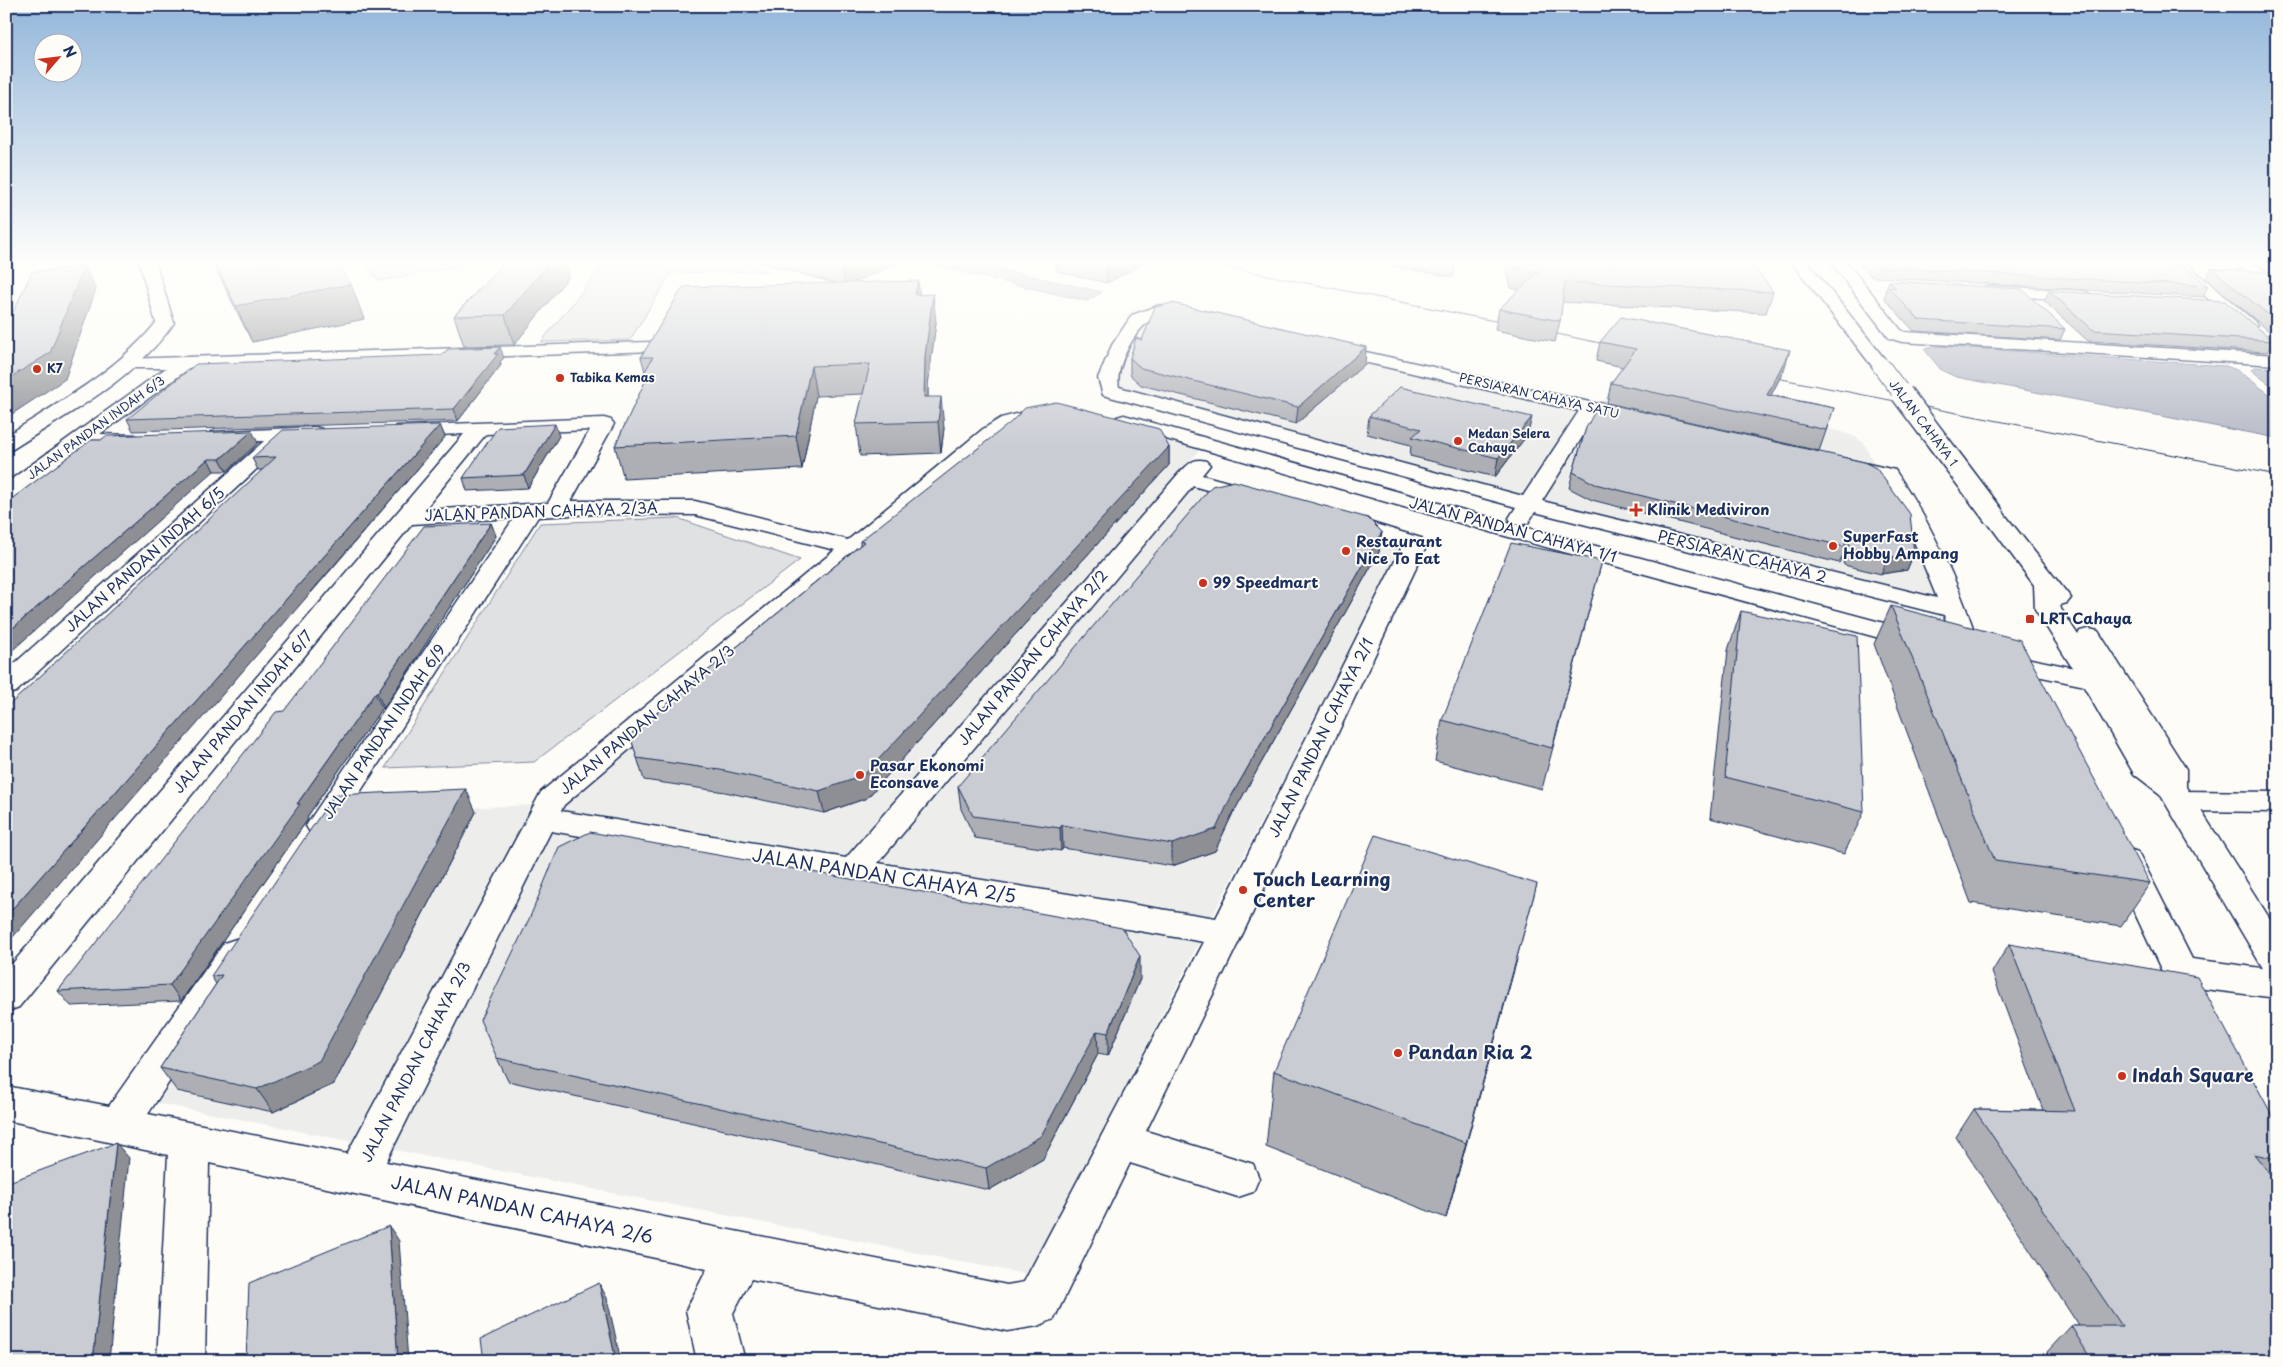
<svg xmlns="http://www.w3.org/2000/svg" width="2283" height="1367" font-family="'Playpen Sans',sans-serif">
<rect width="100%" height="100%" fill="#fdfcf7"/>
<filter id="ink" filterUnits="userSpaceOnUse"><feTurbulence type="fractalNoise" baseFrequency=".02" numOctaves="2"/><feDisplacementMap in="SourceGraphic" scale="10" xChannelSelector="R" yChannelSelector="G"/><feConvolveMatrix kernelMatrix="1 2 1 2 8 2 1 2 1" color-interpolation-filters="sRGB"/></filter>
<g filter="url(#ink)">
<g fill="#edeeec">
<polygon points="1161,314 1595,413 1617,382 1838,431 1856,437 1864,443 1942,601 1539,501 1118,389 1114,377 1128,343 1145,320"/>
<polygon points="1077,414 1201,448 1175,480 1403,544 1029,1275 151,1102 345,812 562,804 1013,425"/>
</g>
<g fill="#e0e1e3" stroke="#7e88a0">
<polygon points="363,261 483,261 379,281"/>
<polygon points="607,261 737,261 735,262 770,271 671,273 630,340 541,342"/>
<polygon points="677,518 800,560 534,762 385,768 540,523"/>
</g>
<g fill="#b3b8c5" stroke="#76819c">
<polygon points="913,261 965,261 1102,292 1087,301"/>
<polygon points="1939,346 2226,366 2239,371 2277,400 2277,438 1956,377 1941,370 1924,349"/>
<polygon points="2255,367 2277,368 2277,390 2251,370"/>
</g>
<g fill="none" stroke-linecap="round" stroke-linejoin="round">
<g stroke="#1b2f5e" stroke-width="3">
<g id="minor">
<polygon points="1830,261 1846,261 1901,330 1905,332 2277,355 2277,365 1902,342 1889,338"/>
<polygon points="2166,261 2183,261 2254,321 2257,325 2254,329 2242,329"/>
<polygon points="2233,261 2251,261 2277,279 2277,291 2271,289"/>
<polygon points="1988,286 2085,291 2093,296 2085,301 1982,294 1980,291 1982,288"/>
<path d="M1160,305L1194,313L1196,317L1194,321C1182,323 1171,314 1160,316C1138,320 1114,367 1119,387L1523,496L1579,411L1324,353L1321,349L1324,345L1330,344L1639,413L1642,417L1639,421L1632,423L1596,415L1542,501L1937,598L1913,539L1879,479L1835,468L1831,464L1835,460L1842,458L1895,470C1934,527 1961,589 1982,654L1978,660L1969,662L1960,660L1956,654L1944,615L1535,512L1528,523L1520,525L1512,523L1509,518L1516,507L1103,395L1098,378L1112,345L1132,315Z"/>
<polygon points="650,342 656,343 659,347 656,351 191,367 100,434 135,435 138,439 135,443 83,447 14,498 6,500 6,483 166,368 119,368 116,364 119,360 125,359"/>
<path d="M1047,406L1054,408L1057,412L1054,416L1015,426L997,437L564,805L561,811L846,858L1179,473C1189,465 1192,457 1206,461L1210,465L1202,475L1257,490L1260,495L1257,500L1249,502L1193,486L878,863L1216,918L1401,549V547L1338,527L1335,522L1338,517L1346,515L1421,538L1425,549L1243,933L1146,1131L1253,1164L1259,1178L1253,1192L1238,1197L1130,1163L1054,1319L1038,1326L1007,1331L751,1279L733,1313L745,1361H697L686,1310L707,1269L209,1163L205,1361H157L168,1155L6,1120V1086L109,1106L224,943L236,939L248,943L254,953L148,1114L347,1154L541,792L835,550L695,515L590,514L538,517L333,834L322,837L311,834L306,826L311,818L514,518L412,524L19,1007L6,1012V971L464,434L403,436L396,434L393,430L396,426L604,418L611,420L614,424L571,501H695L848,540L983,429L1001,418ZM590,430L548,503L424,510L486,434ZM551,831L1204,942L1024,1282L1007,1285L386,1162Z"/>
<polygon points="1124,415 1521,526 1925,634 1929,640 1925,646 1916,648 1505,536 1117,425 1114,421 1117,417"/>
<polygon points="315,427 322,429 325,433 322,437 288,440 16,692 6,694 6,671 264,441 218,442 211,440 208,436 211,432"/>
<polygon points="1997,652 2114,676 2124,678 2128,684 2124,690 2114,692 1988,666 1984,660 1988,654"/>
<polygon points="2180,791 2277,792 2277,812 2180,811 2169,808 2165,801 2169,794"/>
<polygon points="2126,848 2138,852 2192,959 2277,970 2277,998 2180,986 2167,982 2110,860 2114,852"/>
</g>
</g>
<g stroke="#1b2f5e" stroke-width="3">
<g id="tertiary">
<path d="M139,261H155L174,323C135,379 69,413 13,449L6,451V436C59,402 116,372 156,323Z"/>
<polygon points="1791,261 1807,261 1887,362 1890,366 1887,370 1875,370"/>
<polygon points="1994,509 2002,511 2071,598 2067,603 2060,605 2061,609 2078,635 2080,631 2089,629 2098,631 2186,769 2186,787 2277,930 2277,974 2264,970 2160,794 2134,774 2130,767 2080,680 2035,609 2034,585 1983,516 1986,511"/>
</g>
</g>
<use href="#minor" fill="#fdfcf7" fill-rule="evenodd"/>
<use href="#tertiary" fill="#fdfcf7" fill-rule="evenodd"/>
<g stroke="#1b2f5e" stroke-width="1">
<polyline points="1198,261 1509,324"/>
<polyline points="1543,331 1614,346"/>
<polyline points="1766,376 2277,475"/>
</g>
<g stroke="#1b2f5e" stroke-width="19" stroke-linecap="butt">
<polyline id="tertiary-bridge-far1" points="1881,366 1903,395"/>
</g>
<g stroke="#1b2f5e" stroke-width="24" stroke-linecap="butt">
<polyline id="tertiary-bridge" points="1902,394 1994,516"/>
</g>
<use href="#tertiary-bridge-far1" stroke="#fdfcf7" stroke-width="17"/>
<use href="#tertiary-bridge" stroke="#fdfcf7" stroke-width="21"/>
</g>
<g fill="#adafb5" stroke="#1b2f5e">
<polygon points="212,261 334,261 364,319 252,342"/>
<polygon points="506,261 565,261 569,276 514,345 464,346 454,316"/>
<polygon points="754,261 904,261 853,282 919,294 936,322 928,385 928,397 944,428 941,453 860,456 856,424 863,394 816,396 802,469 624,479 615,446 646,380 644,373 645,372 641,357 835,283"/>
<polygon points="1056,261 1148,261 1107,283 1056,271"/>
<polygon points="1363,261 1456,261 1453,277"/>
<polygon points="1505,261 1750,261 1773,292 1766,313 1562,302 1560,321 1555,342 1495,330 1499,309 1519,290 1511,288"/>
<polygon points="1857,261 2121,261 2208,286 2203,297 1872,277"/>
<polygon points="2211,268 2277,281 2277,338 2206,278"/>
<polygon points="1889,281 2065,329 2060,340 1914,331 1884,298 1886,292 1885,291"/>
<polygon points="2049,291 2274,341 2267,352 2088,341 2044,301"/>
<polygon points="1142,340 1365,364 1296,424 1141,385 1130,375 1130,358"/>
<polygon points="1600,342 1784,370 1771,395 1834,408 1819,451 1607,403 1611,383 1623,367 1596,361"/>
<polygon points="504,358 500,362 501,365 458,421 133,431 127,419"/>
<polygon points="1369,416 1528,434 1495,477 1410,456 1411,445 1367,434"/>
<polygon points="440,425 445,437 311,593 262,470 258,470 252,458"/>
<polygon points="1586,428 1914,553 1907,570 1881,574 1844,565 1842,557 1839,563 1592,500 1569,488 1573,472"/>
<polygon points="559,436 528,488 467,491 463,478"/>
<polygon points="91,440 258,443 227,471 214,471"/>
<polygon points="1169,447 1169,465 867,798 824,813 725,792 644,780 630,735 860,545 860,541"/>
<polygon points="491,523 496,536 384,708 382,708 307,817 308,819 181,1001 71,1006 58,991 284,711"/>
<polygon points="1382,532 1379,552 1231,817 1215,851 1172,866 1063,848 1061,851 975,838 961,809 958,786"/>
<polygon points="1602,561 1542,789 1435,761 1442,720"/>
<polygon points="1891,606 2150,883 2121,926 1971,903 1874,644"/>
<polygon points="1741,611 1864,812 1844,854 1710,818 1728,650"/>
<polygon points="476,812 334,1084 273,1112 177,1091 160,1068 216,984 211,976"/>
<polygon points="1537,884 1446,1218 1266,1147 1274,1071"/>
<polygon points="2009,944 2277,1124 2277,1361 2052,1361 2047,1352 2071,1326 2079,1326 1956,1137 1974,1109 2043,1110 1992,972"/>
<polygon points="1140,979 1108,1056 1098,1054 1043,1159 989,1190 508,1081 497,1058"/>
</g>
<g fill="#8d8f94" stroke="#1b2f5e">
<polygon points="551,261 565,261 569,276 514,345 505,315"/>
<polygon points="841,261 904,261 845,286"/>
<polygon points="1107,261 1148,261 1107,283"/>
<polygon points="84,266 96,289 65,379 6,418 6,380"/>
<polygon points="918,281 921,308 915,295"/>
<polygon points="351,284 364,319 252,342 236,306"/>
<polygon points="933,294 936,322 928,385 928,422 924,397 925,356"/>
<polygon points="500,347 504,358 500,362 501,365 458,421 454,409"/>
<polygon points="1366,347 1365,364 1296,424 1298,407"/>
<polygon points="1790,350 1784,370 1761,415 1767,395"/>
<polygon points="811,366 816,396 802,469 796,436"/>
<polygon points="941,397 944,428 941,453 938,422"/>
<polygon points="1532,417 1528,434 1495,477 1498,458"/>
<polygon points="555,424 559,436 528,488 524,475"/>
<polygon points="440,425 445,437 6,945 6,916"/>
<polygon points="252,431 258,443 227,471 220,459"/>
<polygon points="1169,447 1169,465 867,798 824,813 819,791"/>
<polygon points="208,459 214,471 6,656 6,634"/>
<polygon points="491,523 496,536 384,708 377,693"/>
<polygon points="1382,532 1379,552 1231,817 1215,851 1172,866 1172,844 1232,795"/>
<polygon points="1914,553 1907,570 1881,574 1888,558"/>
<polygon points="375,693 382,708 307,817 308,819 181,1001 170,985"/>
<polygon points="466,789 476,812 334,1084 273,1112 257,1089"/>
<polygon points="1062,825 1063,848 1061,851 1060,828"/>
<polygon points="1140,956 1140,979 1108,1056 1108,1033"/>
<polygon points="1517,959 1446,1218 1466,1143"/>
<polygon points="1097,1031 1098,1054 1043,1159 989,1190 986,1168"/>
<polygon points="116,1143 129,1158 109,1361 93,1361"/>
<polygon points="389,1226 399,1241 408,1361 398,1361"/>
<polygon points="599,1283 607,1298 621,1361 616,1361"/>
</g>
<g fill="#c9ccd3" stroke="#1b2f5e">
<polygon points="214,261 334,261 351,284 236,306"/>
<polygon points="506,261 551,261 505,315 454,316"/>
<polygon points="1513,261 1750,261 1773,292 1565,282 1560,321 1499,309 1538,272 1514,268"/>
<polygon points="1870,261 2121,261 2185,266 2208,286 1876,267"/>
<polygon points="84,266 50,353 6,380 6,327 32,272"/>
<polygon points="2211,268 2264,272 2277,281 2277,322"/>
<polygon points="918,281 915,295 933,294 925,356 924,397 941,397 938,422 856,424 870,364 811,366 796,436 615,446 649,373 644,373 653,357 641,357 683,287"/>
<polygon points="1889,281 2022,289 2065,329 1919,320 1888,287 1896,288"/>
<polygon points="2049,291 2225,301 2274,341 2093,330"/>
<polygon points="1172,303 1366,347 1298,407 1141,368 1130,358 1136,338 1142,340 1155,307"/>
<polygon points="1621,317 1790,350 1767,395 1834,408 1826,430 1611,383 1636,349 1600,342"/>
<polygon points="500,347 494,354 498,354 454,409 127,419 196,364 442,355 448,349"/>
<polygon points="1400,387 1532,417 1498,458 1412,437 1421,429 1369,416"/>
<polygon points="1056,402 1115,417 1159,429 1169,447 863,776 819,791 720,770 637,758 630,735 864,542 860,541 1010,423 1025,408"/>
<polygon points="1600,402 1864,462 1876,468 1910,514 1914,553 1888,558 1851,548 1845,533 1845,547 1595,484 1573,472 1586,428"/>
<polygon points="555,424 524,475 463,478 498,427"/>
<polygon points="440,425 304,579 6,916 6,708 276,457 252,458 283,430"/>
<polygon points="252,431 220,459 208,459 6,634 6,503 91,440 101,440 106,436"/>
<polygon points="1234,481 1368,518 1382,532 1232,795 1216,829 1172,844 1062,825 1060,828 973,816 958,786 1212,486"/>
<polygon points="491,523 377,693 375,693 297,804 300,804 170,985 58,991 276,712 284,711 424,526"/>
<polygon points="1511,543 1602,561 1552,748 1442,720"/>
<polygon points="1891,606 2020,640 2150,883 1995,861"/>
<polygon points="1741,611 1857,636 1864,812 1725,777"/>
<polygon points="466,789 319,1061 257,1089 160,1068 222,975 211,976 334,795"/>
<polygon points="590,832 1122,928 1140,956 1108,1033 1097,1031 1041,1136 986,1168 497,1058 480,1020 530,917 559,847"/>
<polygon points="1375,835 1537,884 1466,1143 1274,1071"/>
<polygon points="2009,944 2197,977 2277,1124 2277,1159 2254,1154 2277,1183 2277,1361 2092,1361 2071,1326 2122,1326 1974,1109 2075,1111"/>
<polygon points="116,1143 93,1361 6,1361 6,1183"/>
<polygon points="389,1226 398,1361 246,1361 249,1283"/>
<polygon points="599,1283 616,1361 484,1361 481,1339"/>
</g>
</g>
<linearGradient id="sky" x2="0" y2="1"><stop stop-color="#93b6da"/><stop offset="0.58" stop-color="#fefefb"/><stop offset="1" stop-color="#fefefb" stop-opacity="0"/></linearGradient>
<rect width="2283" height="452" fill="url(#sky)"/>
<g fill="#c8321e" stroke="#fdfcf7" stroke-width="2">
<circle cx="37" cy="369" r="5"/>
<circle cx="560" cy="378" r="5"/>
<circle cx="1458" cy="441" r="5"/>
<path d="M1633.5 502.5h5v5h5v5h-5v5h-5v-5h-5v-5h5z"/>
<circle cx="1833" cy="546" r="5"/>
<circle cx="1346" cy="551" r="5"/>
<circle cx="1203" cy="583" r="5"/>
<rect x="2025" y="614" width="10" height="10" rx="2.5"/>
<circle cx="860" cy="775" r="5"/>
<circle cx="1243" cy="890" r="5"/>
<circle cx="1398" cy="1053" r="5"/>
<circle cx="2122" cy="1076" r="5"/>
</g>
<g text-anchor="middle" stroke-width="4" stroke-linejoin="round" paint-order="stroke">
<g font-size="12" font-weight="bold" fill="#1b2f5e" stroke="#fdfcf7" text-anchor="start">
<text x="47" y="373">K7</text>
<text x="570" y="382">Tabika Kemas</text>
<text x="1468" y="438">Medan Selera<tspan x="1468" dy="14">Cahaya</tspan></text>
</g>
<g font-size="12" fill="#1b2f5e" stroke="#fdfcf7">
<text transform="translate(1539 396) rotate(13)" y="4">PERSIARAN CAHAYA SATU</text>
<text transform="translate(1923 423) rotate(53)" y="4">JALAN CAHAYA 1</text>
<text transform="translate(96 428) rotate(-36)" y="4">JALAN PANDAN INDAH 6/3</text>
</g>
<g font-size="15" font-weight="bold" fill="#1b2f5e" stroke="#fdfcf7" text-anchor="start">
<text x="1647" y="515">Klinik Mediviron</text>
<text x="1843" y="542">SuperFast<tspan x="1843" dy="17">Hobby Ampang</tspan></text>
<text x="1356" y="547">Restaurant<tspan x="1356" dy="17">Nice To Eat</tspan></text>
<text x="1213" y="588">99 Speedmart</text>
<text x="2040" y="624">LRT Cahaya</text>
<text x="870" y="771">Pasar Ekonomi<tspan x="870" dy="17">Econsave</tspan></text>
</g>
<g font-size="15" fill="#1b2f5e" stroke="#fdfcf7">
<text transform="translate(541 512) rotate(-2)" y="5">JALAN PANDAN CAHAYA 2/3A</text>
<text transform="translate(1513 530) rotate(15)" y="5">JALAN PANDAN CAHAYA 1/1</text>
<text transform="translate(1742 557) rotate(14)" y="5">PERSIARAN CAHAYA 2</text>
<text transform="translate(145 560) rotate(-42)" y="5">JALAN PANDAN INDAH 6/5</text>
<text transform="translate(1033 658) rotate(-50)" y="5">JALAN PANDAN CAHAYA 2/2</text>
<text transform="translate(243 712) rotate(-50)" y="5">JALAN PANDAN INDAH 6/7</text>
<text transform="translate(647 720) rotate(-40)" y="5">JALAN PANDAN CAHAYA 2/3</text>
<text transform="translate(384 732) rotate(-56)" y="5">JALAN PANDAN INDAH 6/9</text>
<text transform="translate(1321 738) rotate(-64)" y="5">JALAN PANDAN CAHAYA 2/1</text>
<text transform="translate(416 1062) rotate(-63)" y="5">JALAN PANDAN CAHAYA 2/3</text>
</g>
<g font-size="18" fill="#1b2f5e" stroke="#fdfcf7">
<text transform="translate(884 876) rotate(9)" y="6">JALAN PANDAN CAHAYA 2/5</text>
<text transform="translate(522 1210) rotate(12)" y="6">JALAN PANDAN CAHAYA 2/6</text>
</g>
<g font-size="18" font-weight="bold" fill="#1b2f5e" stroke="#fdfcf7" text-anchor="start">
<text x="1253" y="886">Touch Learning<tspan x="1253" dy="21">Center</tspan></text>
<text x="1408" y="1059">Pandan Ria 2</text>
<text x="2132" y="1082">Indah Square</text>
</g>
</g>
<rect width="2283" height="1367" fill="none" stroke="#fdfcf7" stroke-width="25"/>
<rect x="12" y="12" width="2258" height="1342" fill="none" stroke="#1b2f5e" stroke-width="2" filter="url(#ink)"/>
<g transform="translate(58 58) rotate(62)"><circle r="24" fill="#fdfcf7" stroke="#a3aaba"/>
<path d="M0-4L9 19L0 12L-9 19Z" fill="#c8321e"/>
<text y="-8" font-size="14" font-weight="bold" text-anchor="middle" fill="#1b2f5e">N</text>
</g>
</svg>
